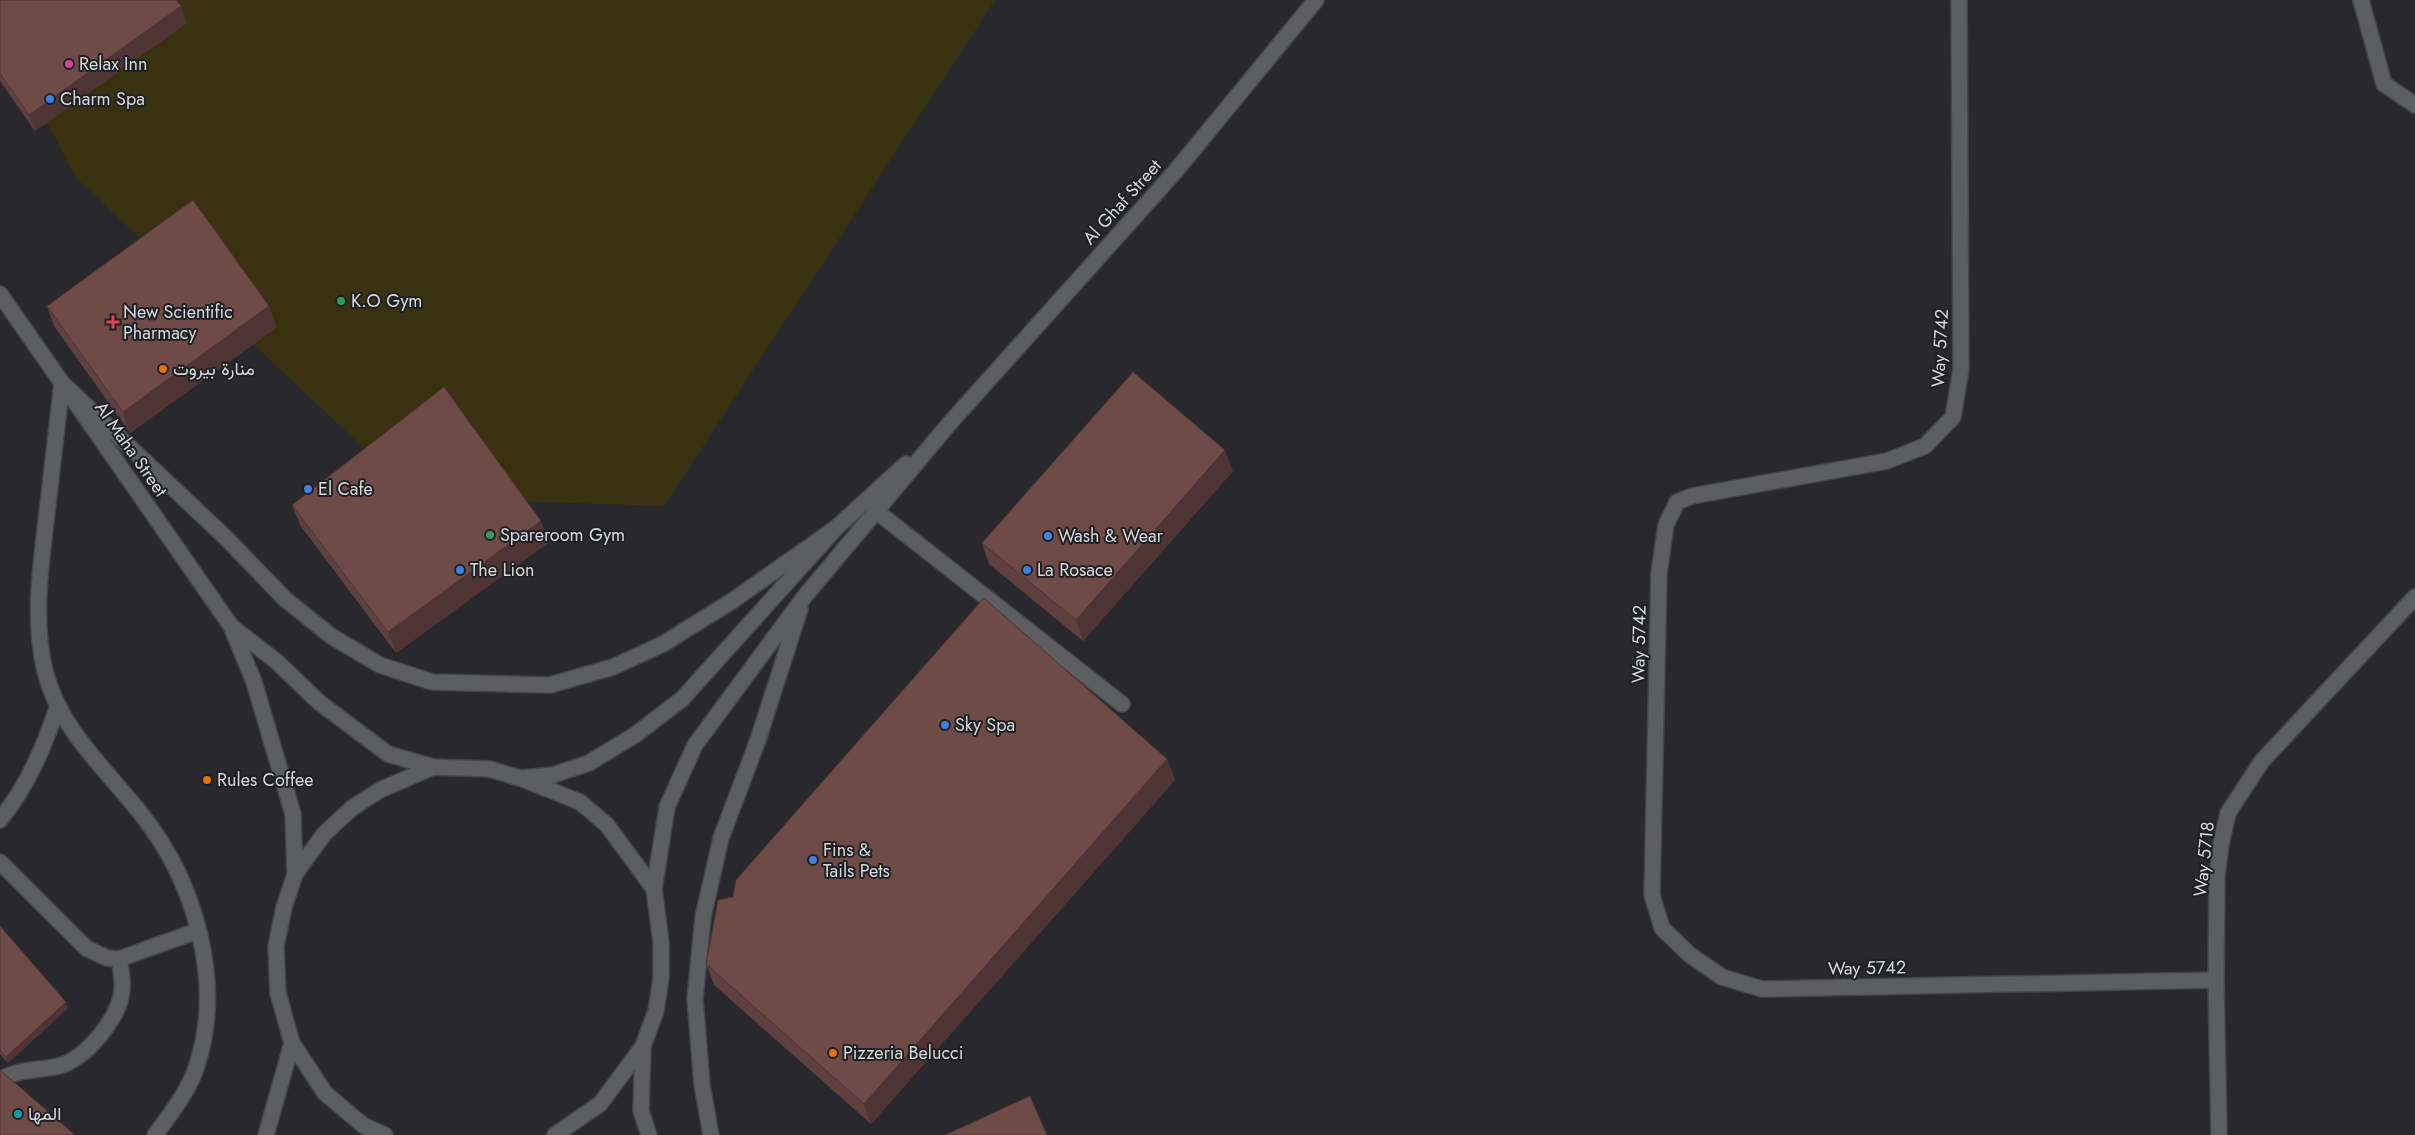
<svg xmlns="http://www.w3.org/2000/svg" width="2415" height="1135" font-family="Jost,Vazirmatn,sans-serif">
<rect width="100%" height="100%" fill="#29292d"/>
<polygon fill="#393110" points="0,0 995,0 664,506 417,498 76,178 0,31"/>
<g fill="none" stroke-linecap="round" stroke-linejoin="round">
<g stroke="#454648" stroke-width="18">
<g id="minor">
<polyline points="1959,0 1961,369 1953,417 1925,446 1887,461 1692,496 1677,502 1666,525 1659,573 1652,895 1662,928 1690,955 1722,977 1762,989 2216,980"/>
<polyline points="2361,0 2384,84 2415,105"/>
<polyline points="0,294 231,626 254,682 293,814 295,874"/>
<polyline points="62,383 226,538 285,599 331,636 380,665 432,682 550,685 613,667 663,644 732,601 836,528"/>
<path d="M62,383C57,429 51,475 46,521C40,571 33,622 45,671C59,729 107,770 142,815C195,882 224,982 197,1065C189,1091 171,1113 155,1135"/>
<polyline points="876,511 1122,704"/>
<polyline points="232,627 276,661 320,703 388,754 433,767"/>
<polyline points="522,778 553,775 589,763 635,735 682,699 836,528 906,464"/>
<path d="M0,820C27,786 43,750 57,708"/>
<polyline points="0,862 86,948 107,958 119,959 197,931"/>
<polyline points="654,889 667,807 695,745 805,596 949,424 1174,173 1316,0"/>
<polyline points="643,1046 641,1111 649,1135"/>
<path d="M0,1080C19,1068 38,1071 59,1066C86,1059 120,1017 122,990C123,979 121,969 119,959"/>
<polyline points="266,1135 292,1043"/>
<polyline points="385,1135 364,1126 325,1093 292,1043 278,993 276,946 284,907 295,874 324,834 352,808 380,790 433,767 489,769 520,778 580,802 607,825 654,889 661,942 661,978 656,1011 643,1046 600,1104 555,1135"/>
<polyline points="711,1135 702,1085 695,999 703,917 721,838 758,740 800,609"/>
<polyline points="2219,1135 2216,980 2217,876 2221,844 2228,813 2262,761 2415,597"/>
</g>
</g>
<use href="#minor" stroke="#5d5e62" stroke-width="15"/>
</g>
<g fill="#5f403e">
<polygon points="0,0 187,23 35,131 0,81"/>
<polygon points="47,306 277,327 130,433 54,326"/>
<polygon points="1233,471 1083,641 989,564 982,543"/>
<polygon points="292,505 549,542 396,653 300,525"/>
<polygon points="1167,759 1175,780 871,1124 714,985 706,964"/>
<polygon points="0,926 68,1008 8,1063 0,1054"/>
</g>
<g fill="#4e3432">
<polygon points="181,6 187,23 35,131 29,115"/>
<polygon points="269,306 277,327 130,433 123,412"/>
<polygon points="1225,450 1233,471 1083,641 1076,620"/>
<polygon points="541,521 549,542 396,653 388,632"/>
<polygon points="1167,759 1175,780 871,1124 864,1104"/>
<polygon points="66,1002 68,1008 8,1063 6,1057"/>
</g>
<g fill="#6f4b48" stroke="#4e3432">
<polygon points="0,0 176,0 181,6 29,115 0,73"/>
<polygon points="193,200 269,306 123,412 47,306"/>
<polygon points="1133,372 1225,450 1076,620 982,543"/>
<polygon points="444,387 541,521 388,632 292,505"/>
<polygon points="984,598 1167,759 864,1104 706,964 718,900 733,897 736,880"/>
<polygon points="0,926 66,1002 6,1057 0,1050"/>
<polygon points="0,1070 75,1135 0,1135"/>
<polygon points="1030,1096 1047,1135 945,1135"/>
</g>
<circle fill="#d1479c" stroke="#1f2023" stroke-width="2" cx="69" cy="64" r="5"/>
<g fill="#3f7fe0" stroke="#1f2023" stroke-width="2">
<circle cx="50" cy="99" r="5"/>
<circle cx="308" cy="489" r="5"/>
<circle cx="1048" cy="536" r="5"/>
<circle cx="460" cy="570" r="5"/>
<circle cx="1027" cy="570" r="5"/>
<circle cx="945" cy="725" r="5"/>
<circle cx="813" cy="860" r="5"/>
</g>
<g fill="#2e9e5b" stroke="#1f2023" stroke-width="2">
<circle cx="341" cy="301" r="5"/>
<circle cx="490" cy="535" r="5"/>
</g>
<path fill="#e0444e" stroke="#1f2023" stroke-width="2" d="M110.5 314.5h5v5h5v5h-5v5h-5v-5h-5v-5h5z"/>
<g fill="#e8710a" stroke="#1f2023" stroke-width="2">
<circle cx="163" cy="369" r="5"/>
<circle cx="207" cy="780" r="5"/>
<circle cx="833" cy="1053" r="5"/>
</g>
<circle fill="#0f9aa8" stroke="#1f2023" stroke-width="2" cx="18" cy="1114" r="5"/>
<g text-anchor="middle" stroke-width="4" stroke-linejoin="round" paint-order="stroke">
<g font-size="18" fill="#d8d9db" stroke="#1f2023" text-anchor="start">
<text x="79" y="70">Relax Inn</text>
<text x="60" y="105">Charm Spa</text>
<text x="351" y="307">K.O Gym</text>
<text x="123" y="318">New Scientific<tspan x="123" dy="21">Pharmacy</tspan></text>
<text x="173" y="375">منارة بيروت</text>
<text x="318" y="495">El Cafe</text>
<text x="500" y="541">Spareroom Gym</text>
<text x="1058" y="542">Wash &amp; Wear</text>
<text x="470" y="576">The Lion</text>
<text x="1037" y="576">La Rosace</text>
<text x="955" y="731">Sky Spa</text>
<text x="217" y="786">Rules Coffee</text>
<text x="823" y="856">Fins &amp;<tspan x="823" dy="21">Tails Pets</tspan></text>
<text x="843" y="1059">Pizzeria Belucci</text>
<text x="28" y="1120">المها</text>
</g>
<g font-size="18" fill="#d8d9db" stroke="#1f2023">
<text transform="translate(1122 202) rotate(-48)" y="6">Al Ghaf Street</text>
<text transform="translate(1940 348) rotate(-87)" y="6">Way 5742</text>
<text transform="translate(131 449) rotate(55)" y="6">Al Maha Street</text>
<text transform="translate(1639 644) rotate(-89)" y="6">Way 5742</text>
<text transform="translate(2204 859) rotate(-84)" y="6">Way 5718</text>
<text transform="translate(1867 968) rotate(-1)" y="6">Way 5742</text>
</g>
</g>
</svg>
